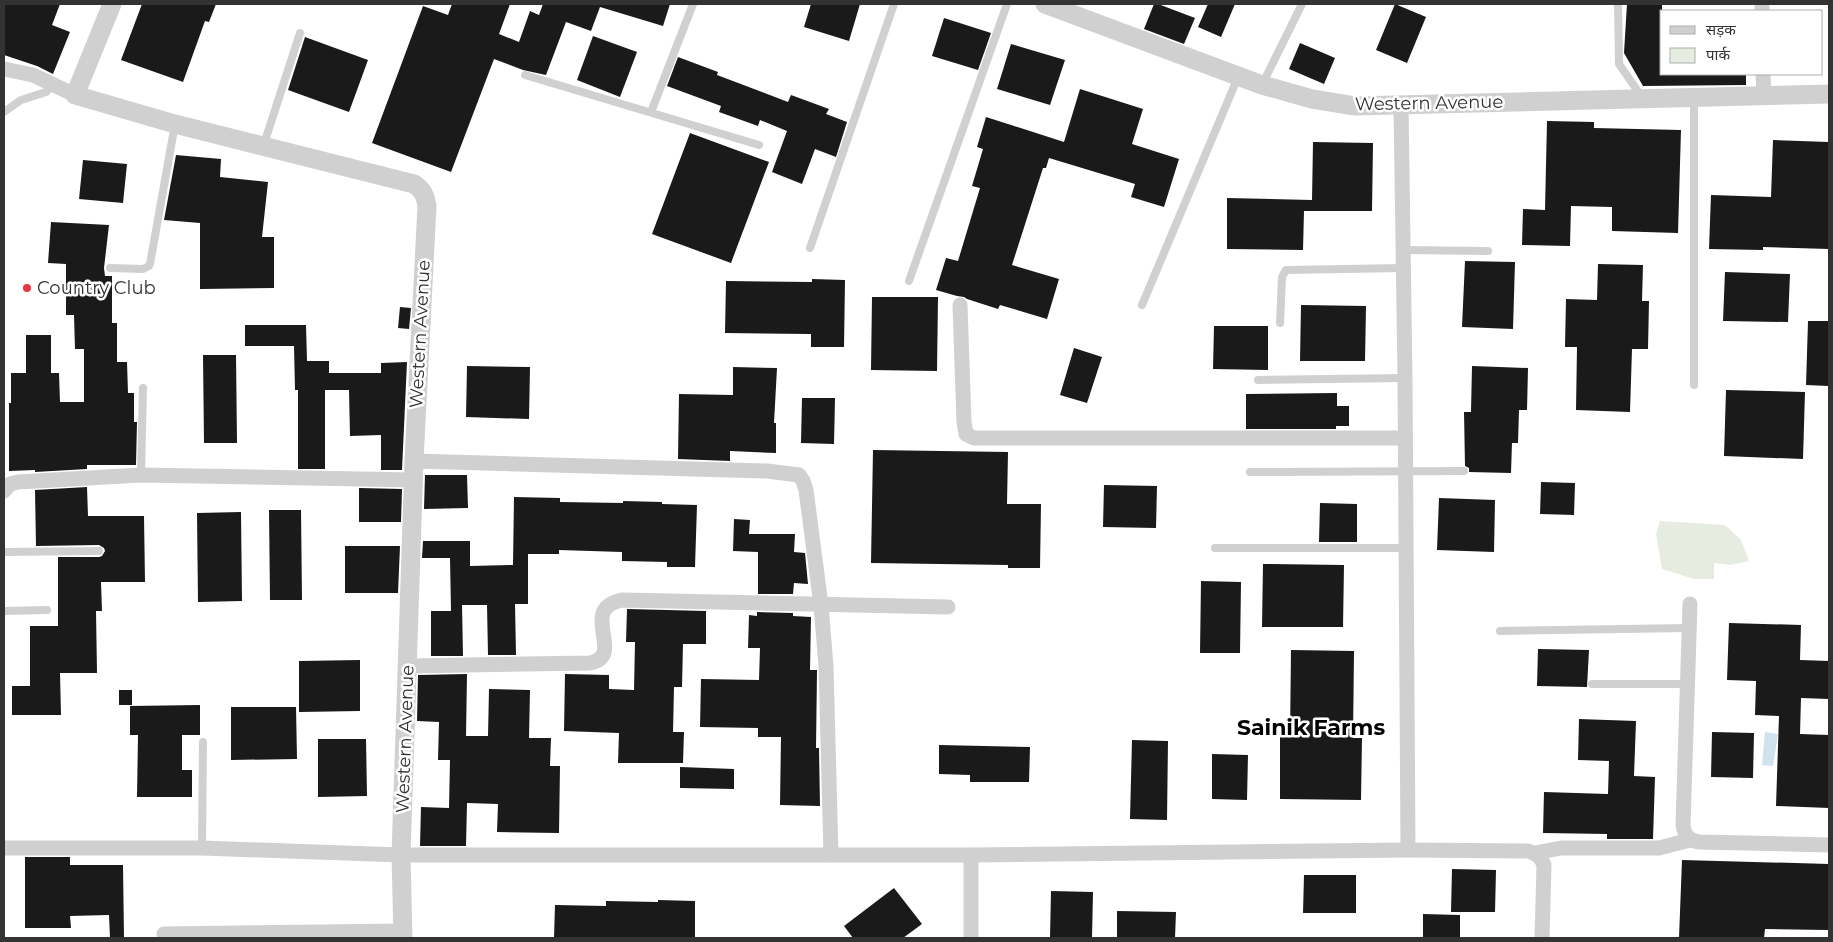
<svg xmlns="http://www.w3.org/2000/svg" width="1833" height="942" font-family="Montserrat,'Noto Sans Devanagari',sans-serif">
<rect width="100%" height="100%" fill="#fff"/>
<polygon fill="#e6ecdf" points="1660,521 1725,525 1741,540 1749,561 1730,565 1714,563 1714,579 1694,579 1662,569 1656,534"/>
<polygon fill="#cfe2ee" points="1765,732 1778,734 1773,766 1762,765"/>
<g fill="#1a1a1a">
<polygon points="4,4 60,4 52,25 70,32 53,74 37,66 4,55"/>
<polygon points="142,4 216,4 209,22 205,21 183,82 121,60"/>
<polygon points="452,4 510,4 499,34 519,42 530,11 539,15 543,4 670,4 663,26 600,7 591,31 566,22 546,75 523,70 494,59 451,172 372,143 423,6 448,15"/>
<polygon points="811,4 860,4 849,41 804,27"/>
<polygon points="1154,4 1158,4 1195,18 1184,44 1144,29"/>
<polygon points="1208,4 1235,4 1221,37 1198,27"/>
<polygon points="1395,4 1426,17 1407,63 1376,50"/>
<polygon points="1627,4 1662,4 1662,74 1746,74 1746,85 1643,86 1624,53"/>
<polygon points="944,18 991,33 978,70 932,56"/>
<polygon points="593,36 637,52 620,97 577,80"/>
<polygon points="305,37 368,60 349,112 288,90"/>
<polygon points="1300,43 1335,58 1324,84 1289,69"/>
<polygon points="1011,44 1065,60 1050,105 997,89"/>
<polygon points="678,57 718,72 717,75 788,102 791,95 829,109 826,114 847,122 836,157 815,149 802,184 772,172 787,131 760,120 758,126 719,112 721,106 667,86"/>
<polygon points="1080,89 1143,109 1132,144 1179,159 1164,207 1131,197 1135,184 1049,158 1046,168 1043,168 1012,265 1059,279 1047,319 1000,305 998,309 967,299 964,297 957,296 936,290 946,258 958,261 980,188 972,186 983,149 977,147 986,117 1064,142"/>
<polygon points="1547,121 1594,122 1594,128 1681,130 1678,233 1612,231 1612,207 1571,206 1570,246 1522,245 1523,209 1545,210"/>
<polygon points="690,133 769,162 731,263 652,234"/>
<polygon points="1773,140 1829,142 1829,249 1763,247 1763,250 1709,249 1711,195 1771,197"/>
<polygon points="1313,142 1373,143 1372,211 1304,211 1303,250 1227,249 1227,198 1312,200"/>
<polygon points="176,155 221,159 220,177 268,182 262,237 274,237 274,288 200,289 200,223 164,220"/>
<polygon points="83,160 127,164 123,203 79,199"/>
<polygon points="51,222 109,225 104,268 105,276 112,276 112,323 117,323 117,362 127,362 128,393 134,393 134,422 137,422 136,465 87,465 87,469 35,472 35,470 9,471 9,403 11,403 11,373 26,373 26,335 51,335 51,373 59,373 60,402 84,402 84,349 75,349 74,315 66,315 66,264 48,263"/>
<polygon points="1465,261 1515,262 1513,329 1462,327"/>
<polygon points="1598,264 1643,265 1642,301 1649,301 1648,349 1632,349 1630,412 1576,410 1577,347 1565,347 1566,299 1597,300"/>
<polygon points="1725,272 1790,274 1788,322 1723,321"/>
<polygon points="812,279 845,280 844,347 811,347 811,334 725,333 726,281 812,282"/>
<polygon points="872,297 938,297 937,371 871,370"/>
<polygon points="1301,305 1366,306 1365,361 1300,361"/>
<polygon points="400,307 411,308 409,329 398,328"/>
<polygon points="1808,321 1829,321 1829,386 1806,385"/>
<polygon points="245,325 306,325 307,361 329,361 329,373 381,373 381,363 407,362 402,470 381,470 381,435 350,436 349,390 325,390 325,469 298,469 298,390 295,390 294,346 245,346"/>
<polygon points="1214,326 1268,326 1268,370 1213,369"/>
<polygon points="1074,348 1102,357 1087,403 1060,395"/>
<polygon points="203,355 236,355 237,443 204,443"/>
<polygon points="467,366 530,367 529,419 466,417"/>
<polygon points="1472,366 1528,368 1527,410 1519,410 1518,443 1512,443 1511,473 1469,472 1469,468 1465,466 1464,412 1471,412"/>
<polygon points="733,367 777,368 774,423 776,423 776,453 730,451 730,461 678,459 679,394 733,395"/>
<polygon points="1726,390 1805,392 1803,459 1724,456"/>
<polygon points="1337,393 1337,406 1349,406 1349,426 1336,426 1336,429 1246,429 1246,394"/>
<polygon points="802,398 835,398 834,444 801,443"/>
<polygon points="873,450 1008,452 1007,504 1041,504 1040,568 1008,568 1008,565 871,563"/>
<polygon points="425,475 467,475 468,508 424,509"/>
<polygon points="1541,482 1575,483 1574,515 1540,514"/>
<polygon points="1104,485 1157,486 1156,528 1103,527"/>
<polygon points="87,487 88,516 144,516 145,582 101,582 102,611 96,611 97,673 60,673 61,715 12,715 12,686 30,686 30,626 58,626 58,557 99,557 102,556 105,551 104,548 99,545 36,546 35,490"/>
<polygon points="359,488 402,489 401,522 359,522"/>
<polygon points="514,497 560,498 560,502 623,503 623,501 662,502 662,504 697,505 695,567 667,567 667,562 622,561 622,552 559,550 559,554 528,554 528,604 515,604 516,655 488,655 487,605 462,605 463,656 431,656 431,611 451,611 450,558 422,558 423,541 470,541 470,566 513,565"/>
<polygon points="1439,498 1495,500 1494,552 1437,550"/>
<polygon points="1320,503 1357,504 1357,542 1319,542"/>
<polygon points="269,510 301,510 302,600 270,600"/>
<polygon points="241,512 242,601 198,602 197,513"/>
<polygon points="734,519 750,520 749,534 795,534 794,552 805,553 808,584 794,583 793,594 758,594 758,552 733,551"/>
<polygon points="345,546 400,546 398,593 345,593"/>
<polygon points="1263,564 1344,565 1343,627 1262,627"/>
<polygon points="1201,581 1241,582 1240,653 1200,653"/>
<polygon points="627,609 706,611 706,644 683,644 682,687 674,687 673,732 684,732 683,763 618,763 619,733 564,731 565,674 609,675 609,689 634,690 635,642 626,642"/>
<polygon points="757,612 793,613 793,616 811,617 810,670 817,670 816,748 819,748 820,806 780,805 781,737 758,737 758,728 700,727 701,679 759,680 760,648 748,648 749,615 757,616"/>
<polygon points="1729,623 1801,625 1800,660 1829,661 1829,699 1801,698 1800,734 1829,735 1829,808 1776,806 1779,716 1755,715 1756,681 1727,680"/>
<polygon points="1538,649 1589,650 1587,687 1537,686"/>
<polygon points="1291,650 1354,651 1353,738 1362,738 1361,800 1280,799 1280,737 1290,737"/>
<polygon points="360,660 360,711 299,712 299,661"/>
<polygon points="467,674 466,736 488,736 489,689 530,690 529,738 551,738 550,766 560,766 559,833 497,832 498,804 467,803 466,846 420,846 421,807 449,808 450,760 438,760 439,722 417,721 418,675"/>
<rect x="119" y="690" width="13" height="15"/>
<polygon points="200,705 200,735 182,735 182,770 192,770 192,797 137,797 138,735 130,735 130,706"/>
<polygon points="231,707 296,707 297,759 231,760"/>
<polygon points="1579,719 1636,721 1634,776 1655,777 1653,839 1607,839 1607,834 1543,833 1544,792 1608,794 1609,761 1578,760"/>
<polygon points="1712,732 1754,733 1753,778 1711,777"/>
<polygon points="318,739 366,739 367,796 318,797"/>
<polygon points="1132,740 1168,741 1167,820 1130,819"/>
<polygon points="939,745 1030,747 1029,782 970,782 970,775 939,774"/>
<polygon points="1212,754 1248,755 1247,800 1212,799"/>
<polygon points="680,767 734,769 734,789 680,788"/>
<polygon points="25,857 70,857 70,865 123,865 124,938 110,938 109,915 70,916 71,928 25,928"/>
<polygon points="1682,860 1829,864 1828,930 1765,929 1764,938 1679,938"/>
<polygon points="1452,869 1496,870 1495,912 1451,912"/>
<polygon points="1304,875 1356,875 1356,913 1303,913"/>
<polygon points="894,888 922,924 903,938 853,938 844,926"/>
<polygon points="1051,891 1093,892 1092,938 1050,938"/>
<polygon points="658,900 695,901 695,938 554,938 555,905 606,906 606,901 658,902"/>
<polygon points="1117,911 1176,912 1175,938 1117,938"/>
<polygon points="1423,914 1460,915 1460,938 1423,938"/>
</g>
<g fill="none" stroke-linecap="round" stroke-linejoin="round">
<g stroke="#d0d0d0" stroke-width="8">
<polyline points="1618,4 1619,64 1642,97"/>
<polyline points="525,75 759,145"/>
<polyline points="1262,85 1302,4"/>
<polyline points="1694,97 1694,385"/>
<polyline points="4,112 21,100 46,92 53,84"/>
<polyline points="651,112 693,4"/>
<polyline points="263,147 300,33"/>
<polyline points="810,248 894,4"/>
<polyline points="1403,250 1488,251"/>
<polyline points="110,268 143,269 149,266 150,264 175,124"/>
<polyline points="909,281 1007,4"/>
<polyline points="1142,305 1238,77"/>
<polyline points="1280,323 1282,277 1286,270 1404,268"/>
<polyline points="1258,380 1405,378"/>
<polyline points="1250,472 1464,471"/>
<polyline points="141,475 143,388"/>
<polyline points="1215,548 1406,548"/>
<polyline points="4,552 99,551"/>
<polyline points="4,611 47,610"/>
<polyline points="1500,631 1689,628"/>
<polyline points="1592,684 1687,684"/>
<polyline points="202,848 203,742"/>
</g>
<g stroke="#d0d0d0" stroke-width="15">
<polyline points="1762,4 1762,11"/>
<polyline points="4,69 33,75 75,95"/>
<polyline points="1763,74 1764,95"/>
<polyline points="1401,104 1405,378 1408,850"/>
<polyline points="960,305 964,422 966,434 974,438 1405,438"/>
<polyline points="414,461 767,471 799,475 803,481 806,490 821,605 826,666 831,855"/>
<polyline points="4,491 10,484 18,482 141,475 414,480"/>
<path d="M1690,604L1683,825C1685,836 1688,840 1699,842L1829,845"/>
<path d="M408,666L590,663C627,656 577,609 622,600L948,607"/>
<path d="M4,848H202L401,855H971L1408,850L1528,851C1537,854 1541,857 1544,865L1542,938"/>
<polyline points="1535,853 1561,848 1659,848 1690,840"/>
<polyline points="164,934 403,931"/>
<polyline points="971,938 971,855"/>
</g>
<g stroke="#d0d0d0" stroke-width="19">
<path d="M112,4L75,95L175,124L414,184C423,190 425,195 427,206L414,461L401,855L403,938"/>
<polyline points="1045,4 1262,85 1312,99 1355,106 1829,94"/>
</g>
</g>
<circle fill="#e63946" stroke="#fff" stroke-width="2" cx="27" cy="288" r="5"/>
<g text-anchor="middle" stroke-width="5" stroke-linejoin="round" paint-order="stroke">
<g font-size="18" fill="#333" stroke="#fff">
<text transform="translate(1429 103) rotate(-1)" y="6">Western Avenue</text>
<text transform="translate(420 334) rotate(-87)" y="6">Western Avenue</text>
<text transform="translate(405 739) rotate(-88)" y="6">Western Avenue</text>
</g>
<g font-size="18" fill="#333" stroke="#fff" text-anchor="start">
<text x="37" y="294">Country Club</text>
</g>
<g font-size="22" font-weight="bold" fill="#000" stroke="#fff">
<text x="1311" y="735">Sainik Farms</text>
</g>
</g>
<rect width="1833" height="942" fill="none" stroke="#333333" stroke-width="10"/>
<rect x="1660" y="10" width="162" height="65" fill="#ffffff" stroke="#adadad"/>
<rect x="1670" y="26" width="25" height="8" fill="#d0d0d0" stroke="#adadad"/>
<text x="1706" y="35" font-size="15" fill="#333333">सड़क</text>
<rect x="1670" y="48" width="25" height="15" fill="#e6ecdf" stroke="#adadad"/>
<text x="1706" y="60" font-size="15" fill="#333333">पार्क</text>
</svg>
